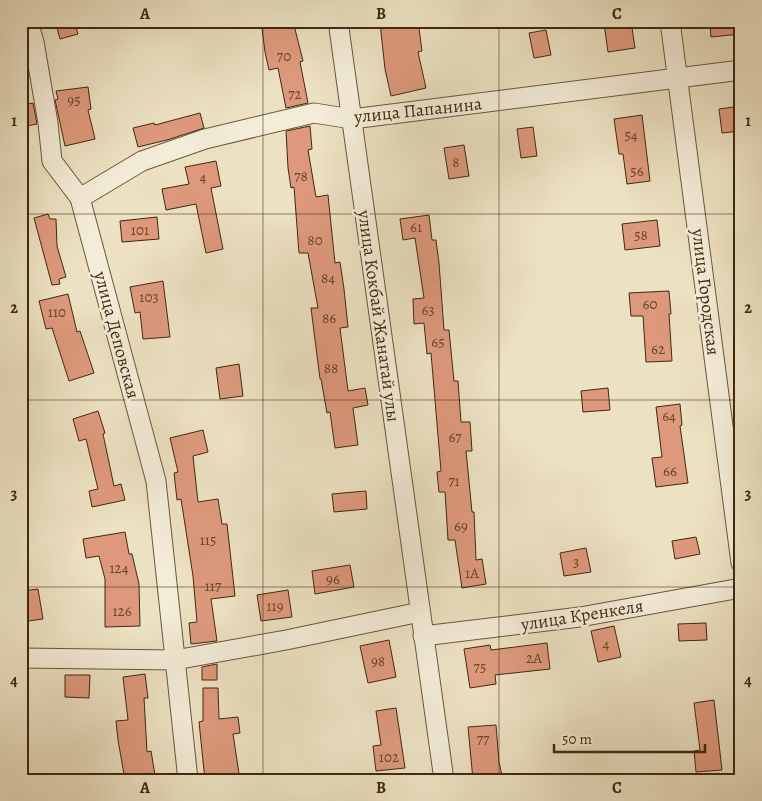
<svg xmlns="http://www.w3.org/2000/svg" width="762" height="801" font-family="Alegreya,serif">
<rect width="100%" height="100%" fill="#ece1c2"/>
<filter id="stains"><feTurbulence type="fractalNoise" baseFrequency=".004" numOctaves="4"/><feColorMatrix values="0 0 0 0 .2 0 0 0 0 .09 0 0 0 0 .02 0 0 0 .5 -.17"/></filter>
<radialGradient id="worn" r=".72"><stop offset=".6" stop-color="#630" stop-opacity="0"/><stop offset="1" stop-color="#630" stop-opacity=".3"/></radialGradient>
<g fill="#de997c" stroke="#3f2910">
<polygon points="55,21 74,21 78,34 60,39"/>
<polygon points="261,21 293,21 303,61 300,62 308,103 286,108 278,68 269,70 265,52"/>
<polygon points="399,21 418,21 422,51 418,52 426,88 391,96 385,69 380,23"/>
<polygon points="621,21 631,21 635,48 608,52 604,24"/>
<polygon points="710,21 741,21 741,34 711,37"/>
<polygon points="546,30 551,55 534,58 529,33"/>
<polygon points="88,87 91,109 88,110 95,139 65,146 55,100 58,99 56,91"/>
<polygon points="33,103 37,124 21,127 21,105"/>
<polygon points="741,106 741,131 722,133 719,109"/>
<polygon points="200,113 204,128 167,140 138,147 133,128 154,123 155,125"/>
<polygon points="642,115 650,181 627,184 623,154 619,154 614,119"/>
<polygon points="310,126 312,149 308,150 316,197 328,195 335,263 340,262 344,289 348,327 340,328 348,391 365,388 368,405 353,408 358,445 335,448 330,412 327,413 321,379 320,379 311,308 318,308 308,253 299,253 294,187 291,188 288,168 286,131"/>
<polygon points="533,127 537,156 521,158 517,129"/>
<polygon points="464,145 469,176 449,179 444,148"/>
<polygon points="216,161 221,186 211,188 223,249 206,253 196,204 166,210 162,189 189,184 185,167"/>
<polygon points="48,214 50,219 56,219 57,246 66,277 59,279 60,284 52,285 34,218"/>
<polygon points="429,215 432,240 436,240 439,263 444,330 449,330 454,381 458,381 461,422 470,422 472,451 466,451 472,512 474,512 476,560 482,559 486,584 462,588 455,540 448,540 445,492 439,492 437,472 441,471 431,353 427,354 424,323 414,324 413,299 424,298 415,238 403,240 400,219"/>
<polygon points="157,217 159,239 122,242 120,221"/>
<polygon points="657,220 660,246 625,250 622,224"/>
<polygon points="163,281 170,337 143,339 140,312 135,313 130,287"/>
<polygon points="669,291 671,314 669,314 672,361 646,362 643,316 631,316 629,293"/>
<polygon points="68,294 77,332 80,331 94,373 69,381 52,328 46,329 39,301"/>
<polygon points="239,364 243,396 220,399 216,368"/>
<polygon points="608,388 610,410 583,412 581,391"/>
<polygon points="680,404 682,425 680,426 688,483 656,487 652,458 662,457 656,407"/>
<polygon points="98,411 105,433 103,434 114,486 121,484 125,500 92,507 89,491 98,489 86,439 79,441 73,419"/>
<polygon points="203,430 208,452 193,456 198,502 218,499 222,524 227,524 235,596 211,599 217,641 191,644 189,623 197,622 193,576 181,499 177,500 174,473 178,472 170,438"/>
<polygon points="366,491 367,509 334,512 332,494"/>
<polygon points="125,532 129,554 132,554 139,584 140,626 105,627 105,579 99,556 86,558 83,539"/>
<polygon points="696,537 700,554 675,559 672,541"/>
<polygon points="586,548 591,572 564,576 560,553"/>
<polygon points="350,565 354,587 315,594 312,571"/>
<polygon points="38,589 43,619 21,622 21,591"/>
<polygon points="288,590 292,617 261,621 257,595"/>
<polygon points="706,623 707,640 679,641 678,624"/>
<polygon points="614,626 621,657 598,662 591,631"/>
<polygon points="389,640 396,677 368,683 360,646"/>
<polygon points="547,643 550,669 495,675 496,684 470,688 464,649 490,645 491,650"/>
<polygon points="217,664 217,680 202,680 202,667"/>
<polygon points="145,674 148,698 144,698 147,752 151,751 155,775 125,780 118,740 116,721 128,720 123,677"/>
<polygon points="65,675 90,675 89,698 65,697"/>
<polygon points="203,688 218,688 219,719 238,717 240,733 233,734 240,780 205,780 199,722 203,721"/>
<polygon points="714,700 722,770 696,772 694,751 700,750 694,703"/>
<polygon points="396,708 405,768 376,771 373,746 381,745 376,711"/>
<polygon points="496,725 499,762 503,780 473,780 468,727"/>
</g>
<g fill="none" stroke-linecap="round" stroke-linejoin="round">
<g stroke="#6a573c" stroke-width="21">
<g id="street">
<polyline points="28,21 34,42 48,123 52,161 80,198 156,481 188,780"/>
<polyline points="338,21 444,780"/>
<polyline points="670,21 741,563"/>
<polyline points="80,198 142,161 205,139 314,113 352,119 741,70"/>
<polyline points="423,636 580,617 741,588"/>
<polyline points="21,658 175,660 286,640 420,612"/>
</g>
</g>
<use href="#street" stroke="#f3ecd7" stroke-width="19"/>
</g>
<path fill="none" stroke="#3f2910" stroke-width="1" stroke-opacity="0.55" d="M263,21V780M499,21V780M21,214H741M21,400H741M21,587H741"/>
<g text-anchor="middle" stroke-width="5" stroke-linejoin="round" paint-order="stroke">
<g font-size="15" fill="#67452b">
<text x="284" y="61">70</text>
<text x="295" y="99">72</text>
<text x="74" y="105">95</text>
<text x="631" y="140">54</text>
<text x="456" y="167">8</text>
<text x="637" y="176">56</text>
<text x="301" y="181">78</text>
<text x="203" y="182">4</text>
<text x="416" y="232">61</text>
<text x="140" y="235">101</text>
<text x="641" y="240">58</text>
<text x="315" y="245">80</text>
<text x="328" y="283">84</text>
<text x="149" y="302">103</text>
<text x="650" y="309">60</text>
<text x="428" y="315">63</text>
<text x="57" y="317">110</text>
<text x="329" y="323">86</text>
<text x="438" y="347">65</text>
<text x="658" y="354">62</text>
<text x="331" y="373">88</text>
<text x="669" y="421">64</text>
<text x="455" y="442">67</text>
<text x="670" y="476">66</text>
<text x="454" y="486">71</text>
<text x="461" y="531">69</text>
<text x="208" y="545">115</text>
<text x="576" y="567">3</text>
<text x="119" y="573">124</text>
<text x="472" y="578">1А</text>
<text x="333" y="584">96</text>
<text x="213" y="591">117</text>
<text x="275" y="611">119</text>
<text x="122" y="616">126</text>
<text x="606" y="649">4</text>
<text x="534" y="663">2А</text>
<text x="378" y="666">98</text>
<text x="480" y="672">75</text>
<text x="483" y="744">77</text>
<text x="389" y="762">102</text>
</g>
<g font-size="18" fill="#3f2910" stroke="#f3ecd7">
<text transform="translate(418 110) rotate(-6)" y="6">улица Папанина</text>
<text transform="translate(706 292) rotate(83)" y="6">улица Городская</text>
<text transform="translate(379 316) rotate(82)" y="6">улица Кокбай Жанатай улы</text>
<text transform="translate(117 335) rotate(75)" y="6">улица Деповская</text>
<text transform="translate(582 615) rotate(-9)" y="6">улица Кренкеля</text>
</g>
</g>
<rect width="762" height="801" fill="none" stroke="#ece1c2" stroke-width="55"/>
<path d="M554 744v8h151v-8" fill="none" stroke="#3f2910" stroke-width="2.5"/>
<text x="562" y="744" font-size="15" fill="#3f2910" stroke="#f3ecd7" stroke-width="4" paint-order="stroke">50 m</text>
<rect x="28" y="28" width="706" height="746" fill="none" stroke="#3f2910" stroke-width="2"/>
<g font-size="16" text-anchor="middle" font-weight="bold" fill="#3f2910">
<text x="145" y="19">A</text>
<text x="381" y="19">B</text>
<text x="617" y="19">C</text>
<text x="14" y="126">1</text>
<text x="748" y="126">1</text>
<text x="14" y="313">2</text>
<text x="748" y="313">2</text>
<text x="14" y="499">3</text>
<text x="748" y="499">3</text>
<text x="14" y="686">4</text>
<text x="748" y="686">4</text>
<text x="145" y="793">A</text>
<text x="381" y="793">B</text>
<text x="617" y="793">C</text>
</g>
<rect width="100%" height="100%" filter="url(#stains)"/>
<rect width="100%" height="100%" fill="url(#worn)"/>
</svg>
